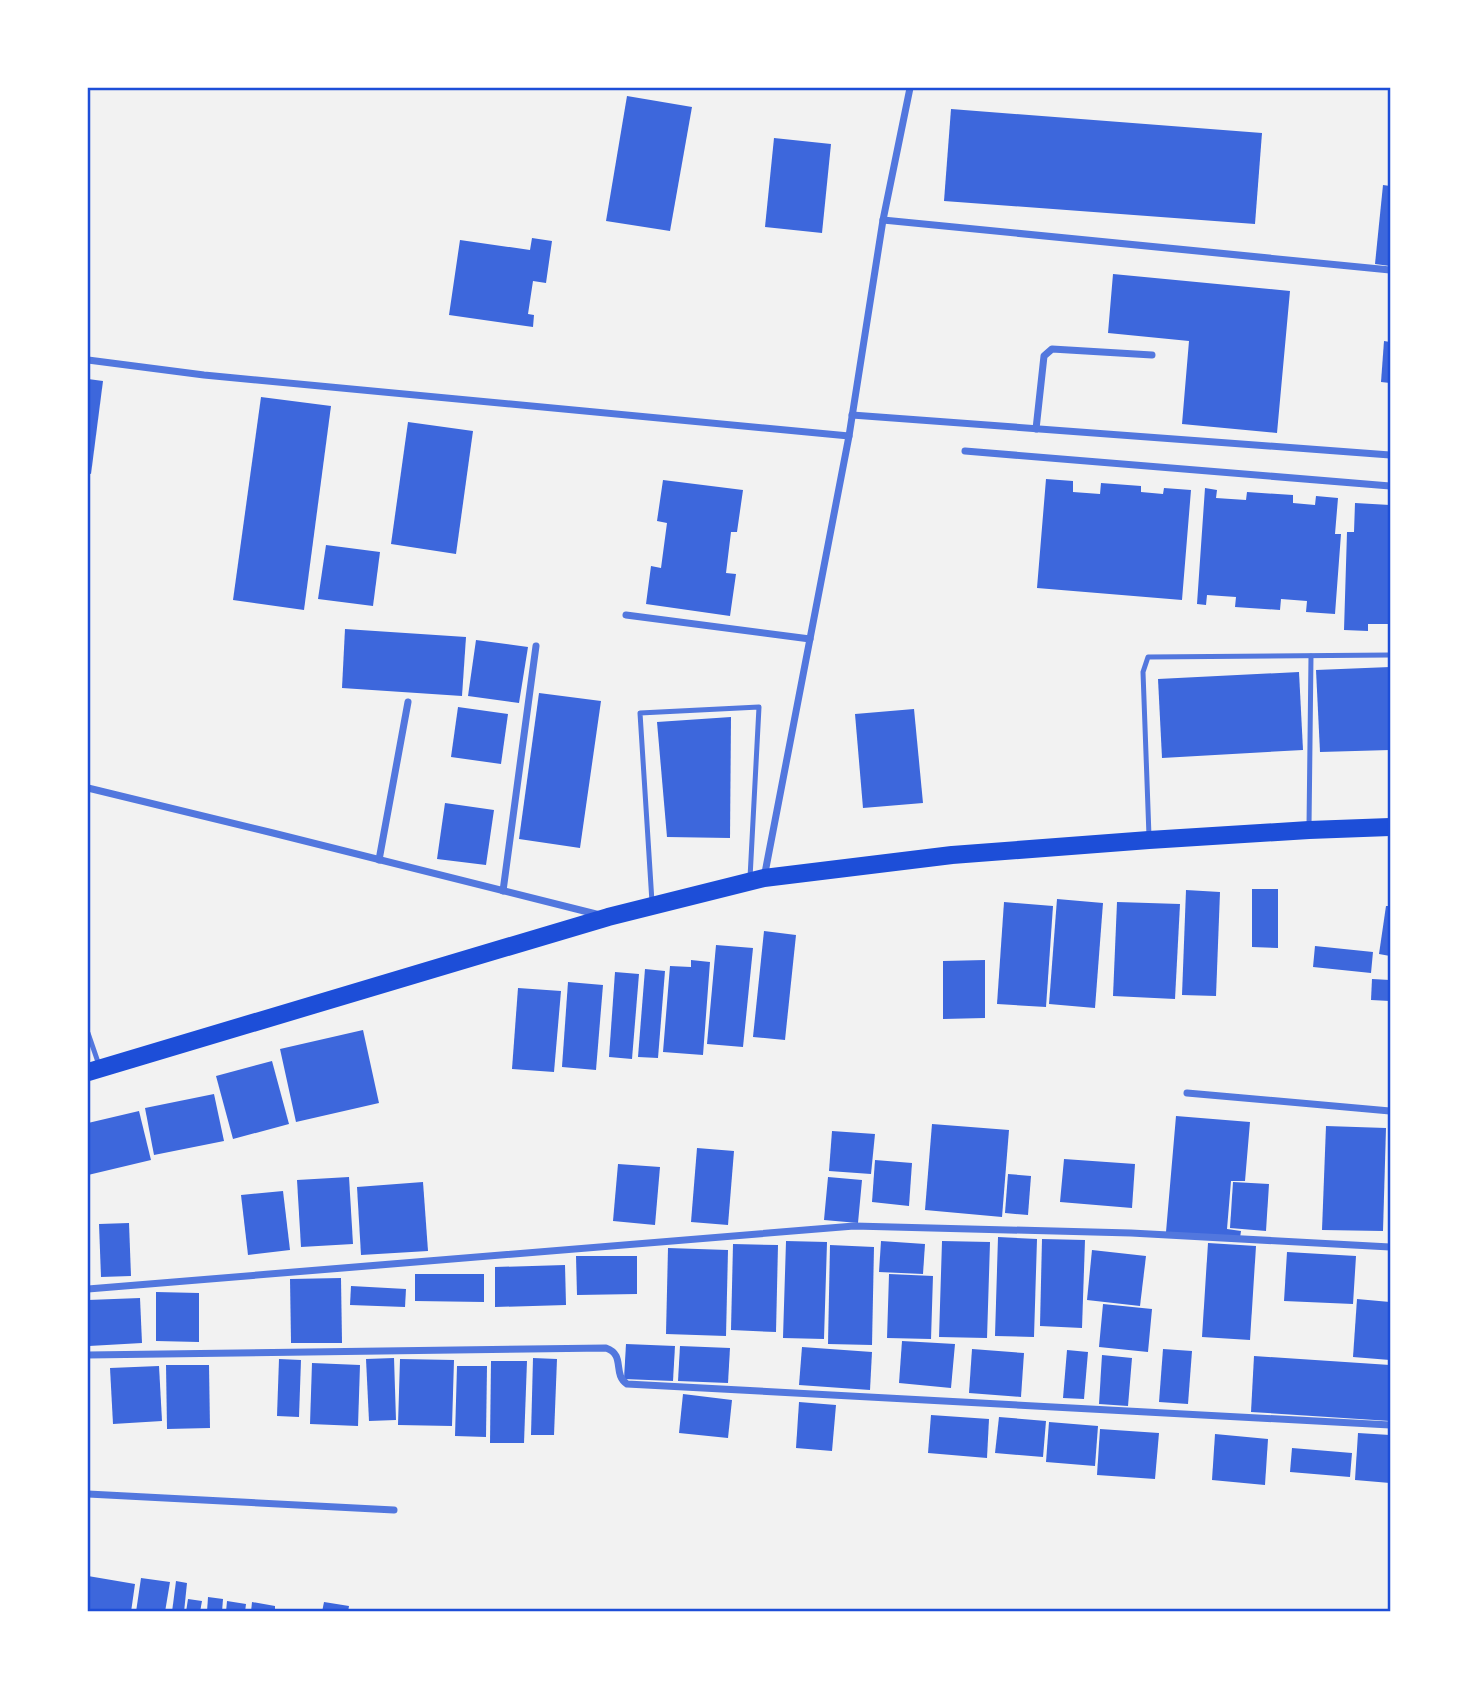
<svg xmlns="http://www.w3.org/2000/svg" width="1478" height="1699" font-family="'Work Sans',sans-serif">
<rect width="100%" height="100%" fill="#f2f2f2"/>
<g fill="#3d67dc">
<polygon points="627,96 692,107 670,231 606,221"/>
<polygon points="951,109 1262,133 1255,224 944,201"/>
<polygon points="774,138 831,144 822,233 765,227"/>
<polygon points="1383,185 1390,186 1390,266 1375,264"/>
<polygon points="532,238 552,241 546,283 533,281 528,314 534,315 533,327 449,315 460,240 530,250"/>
<polygon points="1113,274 1290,291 1277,433 1182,424 1189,341 1108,333"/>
<polygon points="1384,341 1390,342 1390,383 1381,382"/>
<polygon points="88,379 103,381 91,474 88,473"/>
<polygon points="261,397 331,406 304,610 233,600"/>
<polygon points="408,422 473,431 456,554 391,544"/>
<polygon points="1046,479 1073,481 1073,492 1100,494 1101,483 1141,486 1141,492 1163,494 1164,488 1191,490 1182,600 1037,588"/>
<polygon points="663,480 743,490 737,532 731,532 726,573 736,574 730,616 646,604 651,566 661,568 667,523 657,521"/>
<polygon points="1205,488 1217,490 1216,498 1246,500 1247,492 1293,495 1293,503 1315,505 1316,496 1338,498 1335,534 1341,534 1335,614 1306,612 1307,601 1281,599 1280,610 1235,607 1236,597 1207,595 1206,605 1197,604"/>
<polygon points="1355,503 1390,505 1390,624 1368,624 1368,631 1344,630 1347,532 1354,532"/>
<polygon points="326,545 380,552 373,606 318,599"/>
<polygon points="345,629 466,637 462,696 342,688"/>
<polygon points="476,640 528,647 519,703 468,696"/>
<polygon points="1390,667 1390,750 1320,752 1316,670"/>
<polygon points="1299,672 1303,750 1162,758 1158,679"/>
<polygon points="539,693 601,701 580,848 519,839"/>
<polygon points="458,707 508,714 501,764 451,757"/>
<polygon points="914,709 923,803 863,808 855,714"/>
<polygon points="731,717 730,838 667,837 657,722"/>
<polygon points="445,803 494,810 486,865 437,859"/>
<polygon points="1252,889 1278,889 1278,948 1252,947"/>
<polygon points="1186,890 1220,892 1216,996 1182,995"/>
<polygon points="1057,899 1103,903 1095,1008 1049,1004"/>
<polygon points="1004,902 1053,906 1046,1007 997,1004"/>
<polygon points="1117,902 1180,904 1175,999 1113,996"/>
<polygon points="1386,906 1390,906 1390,956 1379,954"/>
<polygon points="764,931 796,935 785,1040 753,1037"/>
<polygon points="716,945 753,948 743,1047 707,1044"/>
<polygon points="1315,946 1373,952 1371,973 1313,967"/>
<polygon points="691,960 710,962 703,1055 663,1052 670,966 691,967"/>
<polygon points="985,960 985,1018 943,1019 943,961"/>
<polygon points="645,969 665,971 658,1058 638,1057"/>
<polygon points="615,972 639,974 632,1059 609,1057"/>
<polygon points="1372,979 1390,980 1390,1001 1371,1000"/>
<polygon points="568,982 603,985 596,1070 562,1067"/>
<polygon points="518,988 561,991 554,1072 512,1069"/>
<polygon points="363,1030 379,1103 296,1122 280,1049"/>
<polygon points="272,1061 289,1124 233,1139 216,1076"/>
<polygon points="214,1094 224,1141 154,1155 145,1108"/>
<polygon points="139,1111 151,1160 88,1175 88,1123"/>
<polygon points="1176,1116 1250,1122 1245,1181 1231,1181 1227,1229 1241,1231 1240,1238 1166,1232"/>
<polygon points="932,1124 1009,1130 1002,1217 925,1210"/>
<polygon points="1326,1126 1386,1128 1383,1231 1322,1230"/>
<polygon points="832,1131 875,1134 871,1174 829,1171"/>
<polygon points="697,1148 734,1151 728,1225 691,1222"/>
<polygon points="1064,1159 1135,1164 1132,1208 1060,1202"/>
<polygon points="875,1160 912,1163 909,1206 872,1202"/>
<polygon points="618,1164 660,1167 655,1225 613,1221"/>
<polygon points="1008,1174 1031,1176 1028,1215 1005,1213"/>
<polygon points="349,1177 353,1244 301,1247 297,1180"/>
<polygon points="828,1177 862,1180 858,1223 824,1220"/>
<polygon points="423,1182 428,1251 361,1255 357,1187"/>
<polygon points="1233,1182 1269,1184 1266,1231 1230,1228"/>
<polygon points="283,1191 290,1250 248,1255 241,1195"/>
<polygon points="129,1223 131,1276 101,1277 99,1224"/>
<polygon points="998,1237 1037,1239 1034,1337 995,1336"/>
<polygon points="1042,1239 1085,1240 1082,1328 1040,1326"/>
<polygon points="786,1241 827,1242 824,1339 783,1338"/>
<polygon points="881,1241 925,1244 923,1274 879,1272"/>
<polygon points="942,1241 990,1242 987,1338 939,1337"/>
<polygon points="1208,1243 1256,1246 1250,1340 1202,1337"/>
<polygon points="733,1244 778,1245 776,1332 731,1330"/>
<polygon points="830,1245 874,1247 872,1345 828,1344"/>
<polygon points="668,1248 728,1250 726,1336 666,1334"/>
<polygon points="1092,1250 1146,1256 1140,1306 1087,1300"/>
<polygon points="1287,1252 1356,1256 1353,1304 1284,1301"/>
<polygon points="576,1256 637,1256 637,1294 577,1295"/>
<polygon points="565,1265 566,1305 495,1307 495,1267"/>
<polygon points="415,1274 484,1274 484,1302 415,1301"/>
<polygon points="889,1274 933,1276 931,1339 887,1338"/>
<polygon points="341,1278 342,1343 291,1343 290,1279"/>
<polygon points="351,1286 406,1289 405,1307 350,1305"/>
<polygon points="156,1292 199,1293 199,1342 156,1341"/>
<polygon points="140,1298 142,1343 89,1346 88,1300"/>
<polygon points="1357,1299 1390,1302 1390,1360 1353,1357"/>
<polygon points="1103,1304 1152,1309 1148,1352 1099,1347"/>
<polygon points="902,1341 955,1344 951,1388 899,1383"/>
<polygon points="626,1344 675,1346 673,1381 624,1379"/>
<polygon points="680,1346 730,1348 728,1383 678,1381"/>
<polygon points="802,1347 872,1352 870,1390 799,1385"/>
<polygon points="972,1349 1024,1353 1021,1397 969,1393"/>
<polygon points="1163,1349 1192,1351 1188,1404 1159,1402"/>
<polygon points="1067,1350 1088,1352 1084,1399 1063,1398"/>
<polygon points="1102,1355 1132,1358 1128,1406 1099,1404"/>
<polygon points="1254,1356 1390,1365 1390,1421 1251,1412"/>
<polygon points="394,1358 396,1420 369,1421 366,1359"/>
<polygon points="533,1358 557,1359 554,1435 531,1435"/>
<polygon points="279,1359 301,1360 299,1417 277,1416"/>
<polygon points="400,1359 454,1360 452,1426 398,1425"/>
<polygon points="491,1361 527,1361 524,1443 490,1443"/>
<polygon points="312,1363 360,1365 358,1426 310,1424"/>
<polygon points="166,1365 209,1365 210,1428 167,1429"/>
<polygon points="159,1366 162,1421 113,1424 110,1368"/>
<polygon points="457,1366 487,1366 486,1437 455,1436"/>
<polygon points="683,1394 732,1400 728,1438 679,1433"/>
<polygon points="799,1402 836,1405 832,1451 796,1448"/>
<polygon points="931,1415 989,1419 987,1458 928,1453"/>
<polygon points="999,1417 1046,1421 1043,1457 995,1453"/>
<polygon points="1049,1422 1098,1426 1095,1466 1046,1462"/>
<polygon points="1100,1429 1159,1433 1155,1479 1097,1475"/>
<polygon points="1358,1433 1390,1435 1390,1483 1355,1480"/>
<polygon points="1215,1434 1268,1439 1265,1485 1212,1480"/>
<polygon points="1292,1448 1352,1453 1350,1477 1290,1472"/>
<polygon points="88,1576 135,1584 131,1612 88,1612"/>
<polygon points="141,1578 170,1582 165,1612 136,1612"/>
<polygon points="176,1581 187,1583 184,1612 172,1612"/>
<polygon points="208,1597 223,1599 222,1612 207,1612"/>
<polygon points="188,1599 202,1601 200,1612 186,1612"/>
<polygon points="227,1601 246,1604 245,1612 226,1612"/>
<polygon points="252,1602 275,1606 275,1612 251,1612"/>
<polygon points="324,1602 349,1606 348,1612 322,1612"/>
</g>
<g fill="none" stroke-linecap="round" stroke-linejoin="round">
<g stroke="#5277de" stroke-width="5">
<polyline points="1309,827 1311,656"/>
<polyline points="1149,836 1143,672 1148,657 1390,655"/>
<polyline points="652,902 640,713 759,707 750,878"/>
<polyline points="88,1033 99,1065"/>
</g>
<g stroke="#5277de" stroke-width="7">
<polyline points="883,220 1390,270"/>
<polyline points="88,360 204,375 849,436"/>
<polyline points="852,415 1390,455"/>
<polyline points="1036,429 1044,356 1052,349 1152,355"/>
<polyline points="965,451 1390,486"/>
<polyline points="626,615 810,639"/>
<polyline points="88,788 273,833 600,915"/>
<polyline points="379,860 408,702"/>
<polyline points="764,878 849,436 883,220 910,88"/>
<polyline points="503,891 536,646"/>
<polyline points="1187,1093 1390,1111"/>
<polyline points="88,1289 854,1226 1131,1233 1390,1247"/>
<path d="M88,1355L606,1348C626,1355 612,1374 627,1384L1390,1425"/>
<polyline points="88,1494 394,1510"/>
</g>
<polyline stroke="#1d4ed8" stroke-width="18" points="88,1072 608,917 764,878 952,855 1149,840 1309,830 1390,827"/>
</g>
<rect width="1478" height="1699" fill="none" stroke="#ffffff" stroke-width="178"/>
<rect x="89" y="89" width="1300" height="1521" fill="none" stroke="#1d4ed8" stroke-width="2.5"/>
</svg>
